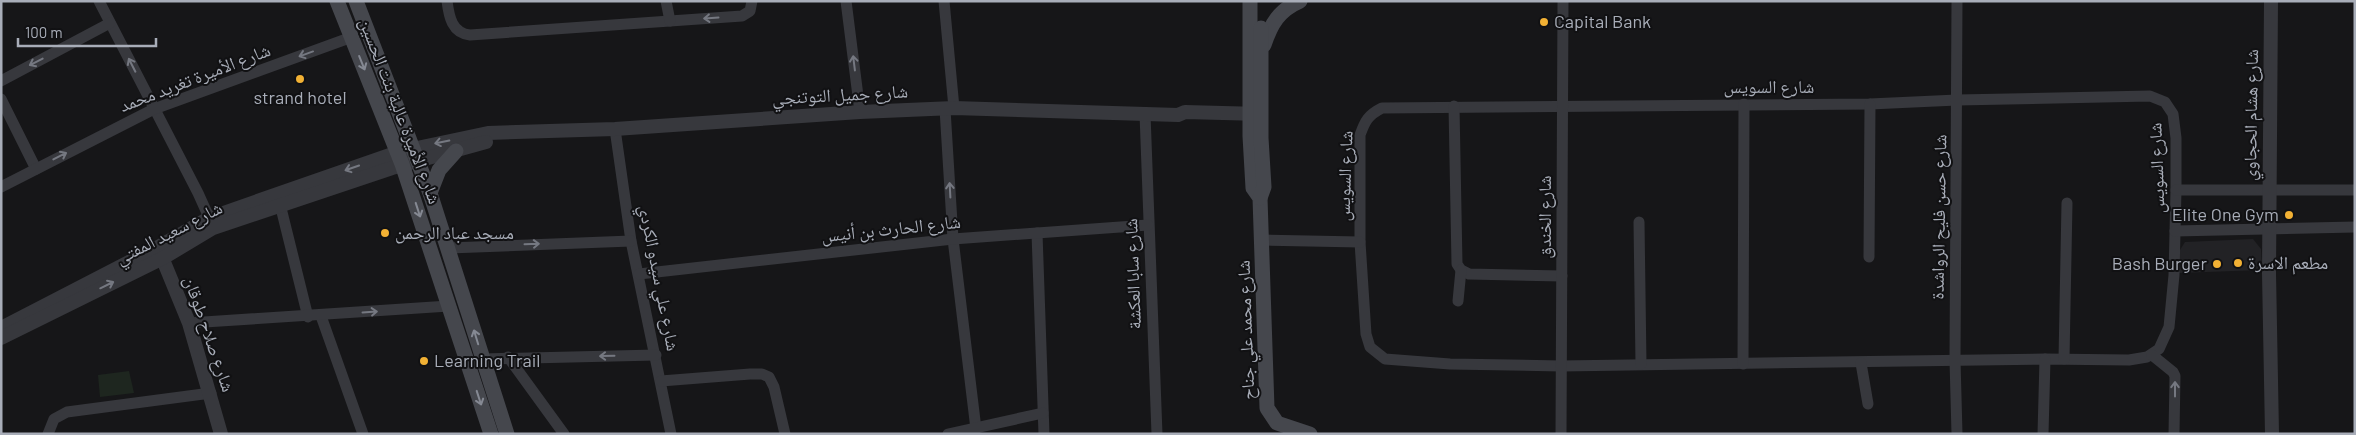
<svg xmlns="http://www.w3.org/2000/svg" width="2356" height="435" font-family="Barlow,'Noto Naskh Arabic',sans-serif">
<rect width="100%" height="100%" fill="#161618"/>
<polygon fill="#222225" points="2253,239 2261,249 2262,270 2179,273 2180,250 2185,242"/>
<polygon fill="#1e261f" points="129,371 134,393 100,397 98,375"/>
<g fill="none" stroke-linecap="round" stroke-linejoin="round">
<g stroke="#37383d" stroke-width="11">
<polyline points="99,1 198,193 212,224"/>
<path d="M447,1C449,17 452,33 470,35L742,16L750,11L752,1"/>
<polyline points="666,1 670,21"/>
<polyline points="846,1 860,112"/>
<polyline points="944,1 954,108"/>
<polyline points="1,81 110,23"/>
<path d="M2150,96L2165,102L2173,114L2176,138V190L2174,275L2169,327L2159,349L2147,357L2129,360L2045,359L1561,366L1450,364L1385,359L1370,347L1366,334L1360,242V135C1365,121 1368,115 1382,108L1870,104L1957,100Z"/>
<polyline points="1,99 36,169"/>
<polyline points="1454,106 1457,264 1461,270 1469,274 1562,276"/>
<polyline points="945,109 953,239 976,429"/>
<polyline points="1145,114 1157,434"/>
<polyline points="615,129 631,241 671,434"/>
<polyline points="1,187 154,109 352,37"/>
<polyline points="2176,190 2355,190"/>
<polyline points="280,204 308,317"/>
<polyline points="1639,222 1641,364"/>
<polyline points="2175,231 2355,227"/>
<polyline points="1037,233 1044,434"/>
<polyline points="1262,240 1360,242"/>
<polyline points="449,248 631,241"/>
<polyline points="1869,257 1870,104"/>
<polyline points="639,274 953,239 1148,225"/>
<polyline points="1458,301 1461,270"/>
<polyline points="321,316 363,434"/>
<polyline points="189,323 449,306"/>
<polyline points="2152,355 2173,372 2175,376 2174,434"/>
<polyline points="508,357 564,434"/>
<polyline points="483,359 656,355"/>
<polyline points="2064,359 2067,203"/>
<polyline points="1861,363 1868,404"/>
<polyline points="1743,364 1744,104"/>
<polyline points="661,381 750,374 762,374 769,377 774,387 785,434"/>
<polyline points="48,434 54,419 67,412 211,393"/>
<polyline points="948,434 1043,413"/>
<polyline points="1561,434 1563,1"/>
<polyline points="1957,434 1955,360 1957,1"/>
<polyline points="2043,434 2045,359"/>
</g>
<g stroke="#37383d" stroke-width="14">
<polyline points="2271,1 2269,273 2272,434"/>
<polyline points="159,250 189,323 221,434"/>
<polyline points="1,328 158,247 209,218 398,152 488,133 615,129 860,112 954,108 1178,115 1185,112 1261,114"/>
<polyline points="1,338 163,258 213,228 392,168 486,142"/>
</g>
<g stroke="#45474d" stroke-width="15">
<polyline points="337,1 402,164 491,434"/>
<polyline points="356,1 430,193 507,434"/>
<polyline points="1250,1 1250,136 1253,188 1260,198 1267,408 1277,423 1310,434"/>
<path d="M1264,45C1271,24 1279,10 1300,1"/>
<polyline points="430,193 439,170 456,151"/>
<polyline points="1260,198 1264,187 1261,138 1261,28"/>
</g>
</g>
<defs><path id="oneway-shaft" d="M-6 0H5M1.5-3L5.5 0L1.5 3" fill="none" stroke-width="1.6" stroke-linecap="round" stroke-linejoin="round" transform="scale(1.25)"/></defs>
<g stroke="#757881">
<use href="#oneway-shaft" transform="translate(711 18) rotate(176)"/>
<use href="#oneway-shaft" transform="translate(306 54) rotate(160)"/>
<use href="#oneway-shaft" transform="translate(36 62) rotate(153)"/>
<use href="#oneway-shaft" transform="translate(854 63) rotate(-97)"/>
<use href="#oneway-shaft" transform="translate(132 65) rotate(-117)"/>
<use href="#oneway-shaft" transform="translate(442 142) rotate(169)"/>
<use href="#oneway-shaft" transform="translate(60 156) rotate(-27)"/>
<use href="#oneway-shaft" transform="translate(352 168) rotate(161)"/>
<use href="#oneway-shaft" transform="translate(950 190) rotate(-93)"/>
<use href="#oneway-shaft" transform="translate(532 244) rotate(-2)"/>
<use href="#oneway-shaft" transform="translate(107 285) rotate(-26)"/>
<use href="#oneway-shaft" transform="translate(370 312) rotate(-4)"/>
<use href="#oneway-shaft" transform="translate(607 356) rotate(179)"/>
<use href="#oneway-shaft" transform="translate(2175 389) rotate(-90)"/>
</g>
<g stroke="#858993">
<use href="#oneway-shaft" transform="translate(362 63) rotate(68)"/>
<use href="#oneway-shaft" transform="translate(418 210) rotate(72)"/>
<use href="#oneway-shaft" transform="translate(476 337) rotate(-107)"/>
<use href="#oneway-shaft" transform="translate(479 398) rotate(72)"/>
</g>
<g fill="#f2b134" stroke="#111113" stroke-width="2">
<circle cx="1544" cy="22" r="5"/>
<circle cx="300" cy="79" r="5"/>
<circle cx="2289" cy="215" r="5"/>
<circle cx="385" cy="233" r="5"/>
<circle cx="2238" cy="263" r="5"/>
<circle cx="2217" cy="264" r="5"/>
<circle cx="424" cy="361" r="5"/>
</g>
<g text-anchor="middle" stroke-width="4" stroke-linejoin="round" paint-order="stroke">
<g font-size="18" fill="#a8adb8" stroke="#111113" text-anchor="start">
<text x="1554" y="28">Capital Bank</text>
<text x="300" y="104" text-anchor="middle">strand hotel</text>
<text x="2279" y="221" text-anchor="end">Elite One Gym</text>
<text x="395" y="239">مسجد عباد الرحمن</text>
<text x="2248" y="269">مطعم الاسرة</text>
<text x="2207" y="270" text-anchor="end">Bash Burger</text>
<text x="434" y="367">Learning Trail</text>
</g>
<g font-size="18" fill="#a8adb8" stroke="#111113">
<text transform="translate(195 78) rotate(-21)" y="6">شارع الأميرة تغريد محمد</text>
<text x="1769" y="93">شارع السويس</text>
<text transform="translate(840 95) rotate(-3)" y="6">شارع جميل التوتنجي</text>
<text transform="translate(400 111) rotate(69)" y="6">شارع الأميرة عالية بنت الحسين</text>
<text transform="translate(2251 115) rotate(-89)" y="6">شارع هشام الحجاوي</text>
<text transform="translate(2157 168) rotate(-92)" y="6">شارع السويس</text>
<text transform="translate(1345 176) rotate(-88)" y="6">شارع السويس</text>
<text transform="translate(1545 217) rotate(-90)" y="6">شارع الخندق</text>
<text transform="translate(1939 217) rotate(-89)" y="6">شارع حسن فليح الرواشدة</text>
<text transform="translate(891 229) rotate(-6)" y="6">شارع الحارث بن أنيس</text>
<text transform="translate(169 233) rotate(-27)" y="6">شارع سعيد المفتي</text>
<text transform="translate(1133 274) rotate(-92)" y="6">شارع سابا العكشة</text>
<text transform="translate(659 278) rotate(79)" y="6">شارع علي سيدو الكردي</text>
<text transform="translate(1246 330) rotate(-92)" y="6">شارع محمد علي جناح</text>
<text transform="translate(209 334) rotate(71)" y="6">شارع صلاح طوقان</text>
</g>
</g>
<rect width="2356" height="435" fill="none" stroke="#a8adb8" stroke-width="5"/>
<path d="M18 38v8h138v-8" fill="none" stroke="#a8adb8" stroke-width="2.5"/>
<text x="25" y="38" font-size="15" fill="#a8adb8" stroke="#111113" stroke-width="4" paint-order="stroke">100 m</text>
</svg>
